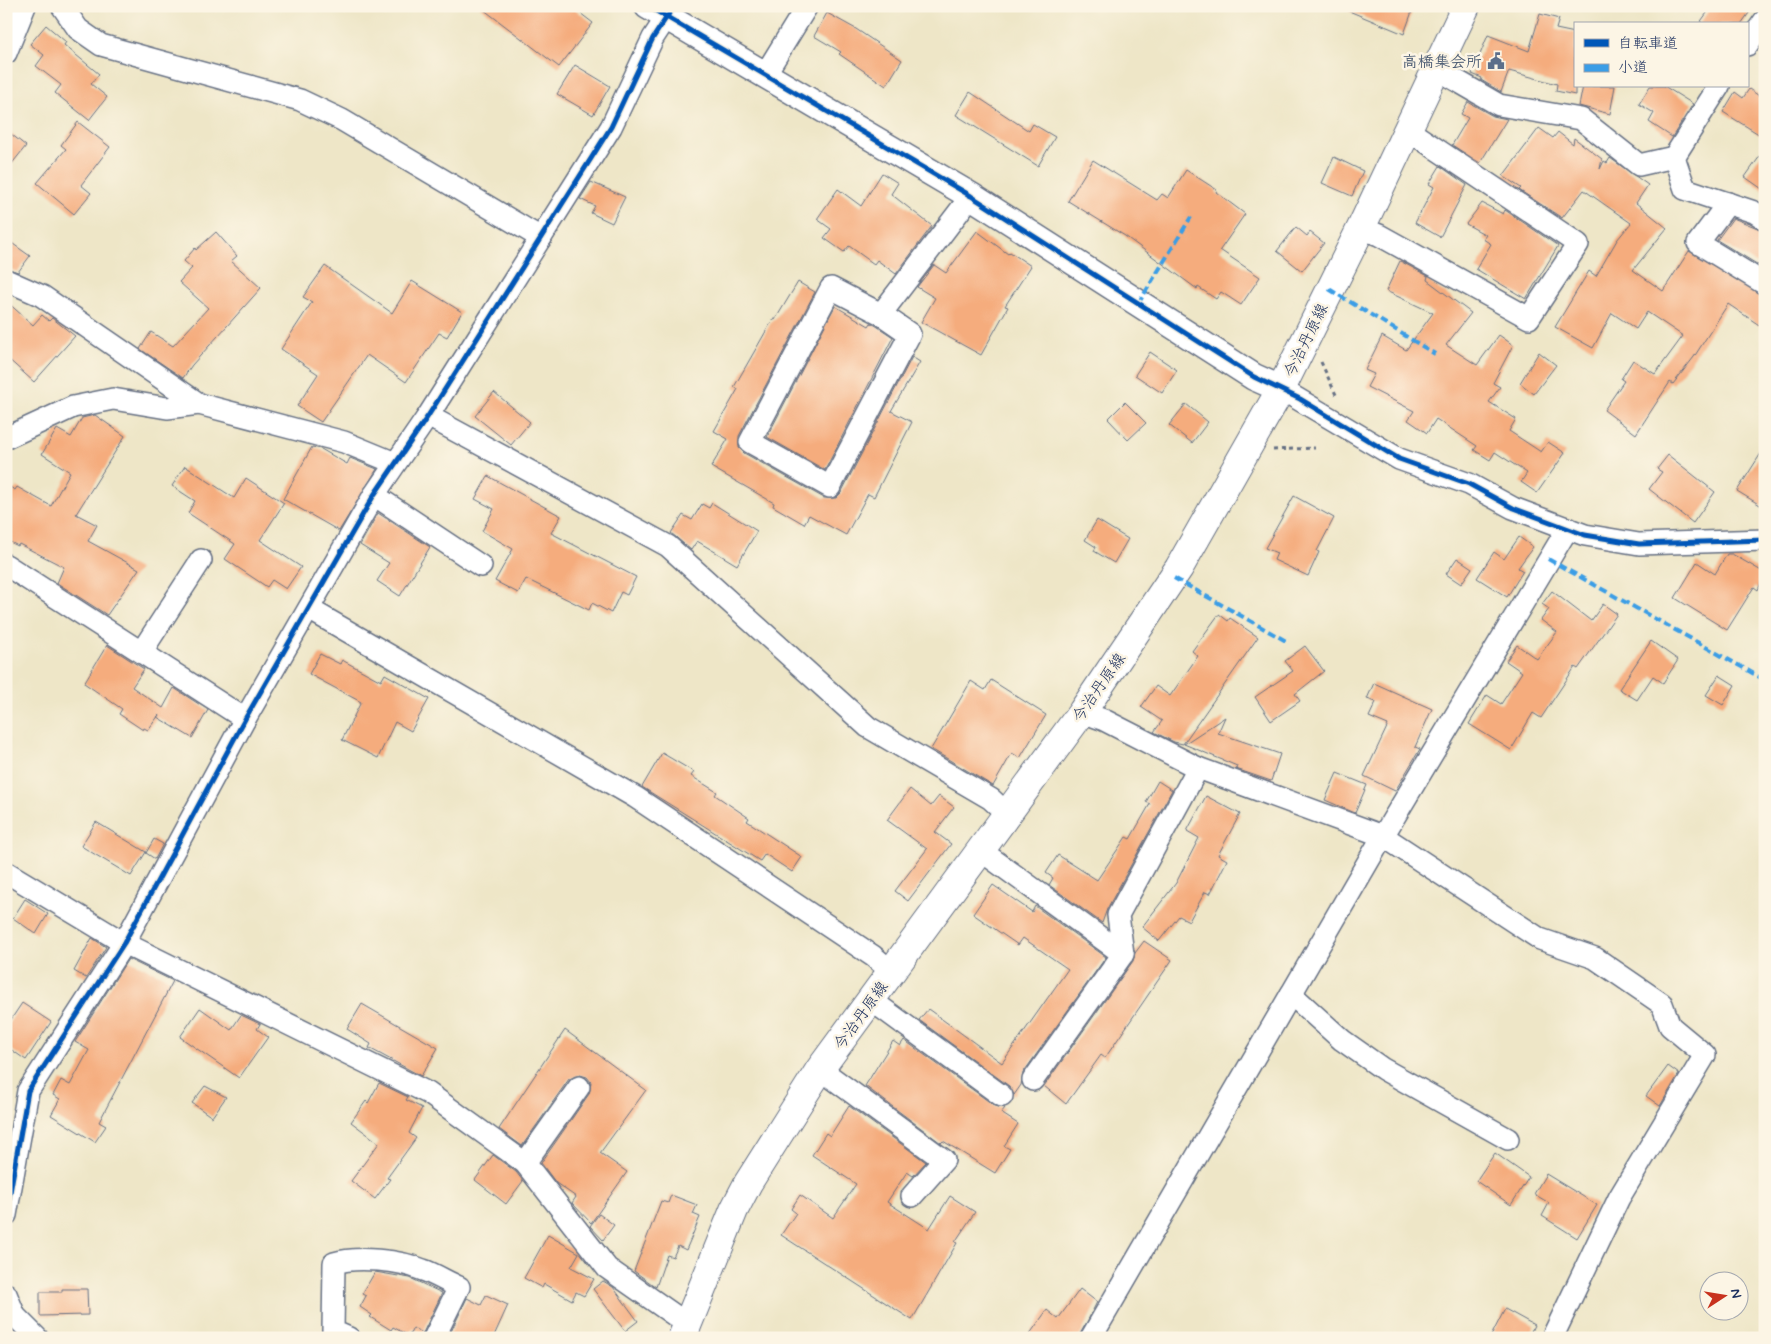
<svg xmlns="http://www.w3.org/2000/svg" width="1771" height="1344" font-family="Mynerve,'Klee One',sans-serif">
<rect width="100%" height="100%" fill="#fcf5e5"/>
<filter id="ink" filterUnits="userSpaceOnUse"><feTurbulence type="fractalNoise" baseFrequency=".02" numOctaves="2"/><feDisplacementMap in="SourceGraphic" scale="10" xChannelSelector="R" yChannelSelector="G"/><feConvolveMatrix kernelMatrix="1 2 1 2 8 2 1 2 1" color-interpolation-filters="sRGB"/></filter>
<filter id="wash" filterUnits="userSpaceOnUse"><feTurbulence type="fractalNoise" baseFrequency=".0096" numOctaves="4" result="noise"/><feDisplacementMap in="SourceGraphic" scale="20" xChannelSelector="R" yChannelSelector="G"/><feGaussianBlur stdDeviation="1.12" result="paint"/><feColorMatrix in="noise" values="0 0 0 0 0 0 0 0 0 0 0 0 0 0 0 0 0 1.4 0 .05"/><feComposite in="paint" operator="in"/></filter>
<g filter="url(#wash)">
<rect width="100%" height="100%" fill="#eee6c7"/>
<g id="blocks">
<g fill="#f5ac7d">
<polygon points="479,6 571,6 593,23 559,67"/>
<polygon points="1337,6 1414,6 1404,34"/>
<polygon points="1712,6 1754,6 1741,24 1699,24"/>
<polygon points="827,13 856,29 902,60 886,86 839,54 841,52 814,36"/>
<polygon points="1540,14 1559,19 1556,29 1575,33 1575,95 1556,91 1557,84 1509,71 1501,92 1481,80 1482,78 1472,74 1488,35 1529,51"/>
<polygon points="46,25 66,42 64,45 99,74 91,84 107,97 89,120 55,93 61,85 36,66 44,55 30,44"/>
<polygon points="575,65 610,86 593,115 557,94"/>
<polygon points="1583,86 1615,86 1610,114 1579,106"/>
<polygon points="1650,86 1664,86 1693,104 1672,137 1649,122 1654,113 1639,104"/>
<polygon points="1749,89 1765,100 1765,138 1723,112 1735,92 1743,98"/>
<polygon points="970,92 1029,131 1033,124 1055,137 1038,166 956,115"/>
<polygon points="1468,102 1493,116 1507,119 1480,163 1452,145 1468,118 1461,114"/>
<polygon points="78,122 110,147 81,185 91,193 74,214 37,183 66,149 61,145"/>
<polygon points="1539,128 1553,138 1558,132 1573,144 1574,138 1602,159 1600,169 1604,161 1607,163 1610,158 1648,185 1636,203 1667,228 1633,270 1663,291 1689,251 1765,296 1765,329 1728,304 1694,357 1673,384 1670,382 1636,434 1604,410 1624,381 1621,379 1633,360 1655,374 1683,336 1647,312 1636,329 1612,313 1593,348 1555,327 1589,271 1596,276 1617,240 1631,223 1584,190 1562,218 1519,190 1521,188 1503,176"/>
<polygon points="6,130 26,146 6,171"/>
<polygon points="1765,149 1765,191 1745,177"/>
<polygon points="1334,157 1363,171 1352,196 1322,183"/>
<polygon points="1093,160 1157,200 1162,194 1168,198 1186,170 1217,190 1216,192 1245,214 1220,250 1260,277 1241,305 1221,292 1216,299 1198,287 1197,289 1125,236 1068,201"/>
<polygon points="1440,166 1467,185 1440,237 1415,223 1434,187 1429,184"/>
<polygon points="882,173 898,183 891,194 932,226 896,274 877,260 874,264 849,246 844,252 824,238 831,229 817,219 838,189 861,206"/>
<polygon points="591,182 625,197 612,223 591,213 595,206 580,199"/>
<polygon points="1482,203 1503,214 1505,210 1558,246 1526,299 1476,269 1491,244 1483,239 1486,235 1466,224"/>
<polygon points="1733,218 1765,231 1765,269 1717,240"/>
<polygon points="1296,227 1307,236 1310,232 1324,243 1302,271 1277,251"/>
<polygon points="977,231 1008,254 1010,252 1031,266 1005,306 1008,307 981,355 921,322 935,298 917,287 934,265 946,273"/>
<polygon points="216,232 237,256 231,261 261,288 192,365 183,378 140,349 151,332 173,346 208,308 179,282 192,268 184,261 195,248 196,250"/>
<polygon points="6,239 30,256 18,272 6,268"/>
<polygon points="1400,261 1428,276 1427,280 1471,313 1446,345 1477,365 1499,335 1513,345 1493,383 1500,387 1489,402 1516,419 1509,431 1541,452 1548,442 1565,453 1537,493 1521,482 1527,473 1495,452 1490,460 1474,450 1477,446 1436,419 1427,433 1408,420 1414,411 1367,387 1374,374 1365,370 1382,336 1406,350 1433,313 1386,291"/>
<polygon points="325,266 392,313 412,281 462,312 447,337 439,333 406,382 367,355 321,422 297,406 318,374 281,349 312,302 303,297"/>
<polygon points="798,282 815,292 739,436 739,448 744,453 824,498 836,498 841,493 912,357 920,362 891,411 912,422 874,497 868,494 846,535 809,515 804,524 773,506 774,503 711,467 728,439 714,431 738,389 734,387 773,319 775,320"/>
<polygon points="6,301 33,325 42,315 49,321 52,318 75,336 34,382 6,357"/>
<polygon points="835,306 869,326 871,323 875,325 893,337 825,470 767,437"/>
<polygon points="1150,352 1177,370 1162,393 1135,375"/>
<polygon points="1539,352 1556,365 1534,394 1520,383"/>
<polygon points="494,392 530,422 511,445 475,416"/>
<polygon points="1125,402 1146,423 1128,440 1108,419"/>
<polygon points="1186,404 1208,422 1192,443 1169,425"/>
<polygon points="95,415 125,436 76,514 97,525 88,541 139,569 107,615 57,583 64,567 19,544 18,546 6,540 6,485 15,490 17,487 51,506 70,472 42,454 57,429 71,437 82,418"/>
<polygon points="312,447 321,449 347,464 350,458 377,469 339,531 283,499"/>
<polygon points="1765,447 1765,508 1737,491"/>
<polygon points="1668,455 1715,492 1693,523 1649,489 1662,472 1657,469"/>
<polygon points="185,466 234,498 246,478 284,503 260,540 301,567 286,589 272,580 267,587 225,559 235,544 188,513 195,501 172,486"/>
<polygon points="488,476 561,516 551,533 636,577 627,595 621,592 611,613 592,603 589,610 526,579 518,593 495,581 513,549 482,531 494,509 475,499"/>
<polygon points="1294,496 1334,518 1317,551 1319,552 1308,576 1274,560 1277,553 1265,548"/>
<polygon points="712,503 757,531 737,565 697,541 691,550 671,533 683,515 692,520 702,504 709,508"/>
<polygon points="378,513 430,547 400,596 377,581 389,563 360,545"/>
<polygon points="1097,520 1128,539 1114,563 1094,551 1096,547 1085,540"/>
<polygon points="1519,537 1533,547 1518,568 1523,571 1507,597 1477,578 1494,552 1504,559"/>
<polygon points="1727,554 1732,554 1765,573 1758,590 1754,587 1727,630 1675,598 1697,562 1715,574"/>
<polygon points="1457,558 1472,568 1461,584 1446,574"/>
<polygon points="1552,591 1591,621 1603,604 1617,614 1578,669 1575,667 1541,718 1533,713 1511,750 1469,724 1487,695 1501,704 1522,672 1506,661 1517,645 1537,659 1557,632 1541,620 1549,609 1542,604"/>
<polygon points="1219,614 1228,621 1230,618 1258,637 1183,744 1174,742 1154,732 1162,721 1141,707 1156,686 1170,696 1198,656 1192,651"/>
<polygon points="1651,641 1678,660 1663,683 1653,676 1637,700 1619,689"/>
<polygon points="107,645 144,669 132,687 163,708 174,688 208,710 192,738 157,717 159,715 148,730 144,728 143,730 119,714 122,709 84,683"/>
<polygon points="1305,646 1324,671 1295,694 1300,701 1271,721 1255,697 1293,671 1285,661"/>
<polygon points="320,654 340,664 342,660 381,681 385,674 429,699 411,731 395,722 378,758 342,740 361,702 309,674"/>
<polygon points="1719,675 1735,685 1723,705 1706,695"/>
<polygon points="991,680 1046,715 1020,758 1012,753 993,786 931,749 971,681 985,690"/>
<polygon points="1374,683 1432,709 1415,747 1420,749 1395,791 1364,776 1388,725 1369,717 1376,702 1367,699"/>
<polygon points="1225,717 1218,733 1280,754 1271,781 1236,769 1237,766 1184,744"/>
<polygon points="662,753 694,772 691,776 717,792 715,795 749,818 747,821 802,857 792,872 765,854 760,861 642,787"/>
<polygon points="1337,773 1367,785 1355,813 1325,800"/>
<polygon points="1158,781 1172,790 1107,909 1102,923 1049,885 1053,878 1046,873 1058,855 1097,880 1126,837 1130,839 1150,804 1146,802"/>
<polygon points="910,789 931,806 939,796 954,807 935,832 951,844 908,901 895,891 927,849 887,820"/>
<polygon points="1206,796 1240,814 1218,855 1227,860 1210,894 1205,892 1189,921 1179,916 1159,941 1142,927 1176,883 1199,838 1187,831"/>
<polygon points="96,822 146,852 131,876 81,846"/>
<polygon points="154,839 163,844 155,859 146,853"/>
<polygon points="993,885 1032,912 1035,906 1106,957 1023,1073 1021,1085 1014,1095 1009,1086 919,1020 928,1009 1002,1063 1068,969 1023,938 1018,945 973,914"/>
<polygon points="25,899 48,914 36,934 13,918"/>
<polygon points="92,938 106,947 86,978 74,971"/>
<polygon points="1144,941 1172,960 1105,1058 1101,1055 1066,1104 1044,1086 1133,961 1135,953"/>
<polygon points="128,959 173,981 99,1122 106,1126 95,1142 51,1115 60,1099 53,1095 61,1080 70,1085 89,1050 75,1042"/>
<polygon points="22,1003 51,1022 26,1060 6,1046 6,1027"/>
<polygon points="362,1004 438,1048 421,1076 369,1048 371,1044 347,1029"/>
<polygon points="200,1008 231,1030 241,1015 260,1024 257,1029 268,1037 239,1078 180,1037"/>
<polygon points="565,1030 646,1090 600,1153 627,1172 591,1223 572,1203 576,1197 556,1183 541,1163 589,1094 591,1082 587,1077 580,1075 569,1079 522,1146 499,1129"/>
<polygon points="904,1040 995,1106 1005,1108 1001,1113 1018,1124 1004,1146 1010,1149 995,1173 943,1141 941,1143 865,1086 893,1041 900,1046"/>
<polygon points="1668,1066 1679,1074 1660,1106 1646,1096"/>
<polygon points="379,1083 408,1097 406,1100 422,1108 409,1133 416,1138 387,1178 390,1179 375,1199 351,1181 379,1143 351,1122 366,1101 368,1103"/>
<polygon points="205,1086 226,1097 212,1117 192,1103"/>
<polygon points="849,1106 926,1162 913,1176 907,1172 887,1202 929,1229 950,1196 975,1212 955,1242 957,1243 912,1320 781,1235 796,1213 791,1209 800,1195 833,1218 856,1184 812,1155 826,1133 830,1136"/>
<polygon points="1495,1153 1529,1177 1511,1205 1476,1181"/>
<polygon points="493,1155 516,1172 523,1181 506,1204 475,1180"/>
<polygon points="1546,1174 1597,1205 1577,1238 1542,1216 1549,1203 1534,1194"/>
<polygon points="671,1195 697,1205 693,1214 700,1217 686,1250 678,1246 673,1257 667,1255 656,1287 634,1271 661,1201 668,1203"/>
<polygon points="599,1214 614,1225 603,1240 590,1226"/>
<polygon points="548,1235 579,1253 571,1267 594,1279 584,1296 576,1292 572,1300 544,1284 542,1288 524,1278"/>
<polygon points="375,1272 410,1278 442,1293 423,1333 413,1328 409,1336 393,1327 391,1330 370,1317 372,1315 360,1307 366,1296 362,1294"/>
<polygon points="603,1281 613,1287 638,1321 625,1331 593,1289"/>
<polygon points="62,1289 87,1289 88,1315 40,1316 40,1292 62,1292"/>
<polygon points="1080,1289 1097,1302 1079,1338 1027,1338 1047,1310 1058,1319"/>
<polygon points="486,1295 508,1305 493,1338 448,1338 467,1298 481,1305"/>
<polygon points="1505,1309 1534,1325 1528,1338 1490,1338"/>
</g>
</g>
</g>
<g filter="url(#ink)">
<use href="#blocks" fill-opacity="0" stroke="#656f83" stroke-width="1"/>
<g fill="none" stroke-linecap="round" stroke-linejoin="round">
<g stroke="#656f83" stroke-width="24">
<g id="minor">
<polyline points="62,6 78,29 101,45 300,100 342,120 541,238"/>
<polyline points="1747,45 1765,20"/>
<polyline points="6,53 25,6"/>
<polyline points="1435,68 1499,105 1581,119 1639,165 1674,157 1685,189 1754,212 1765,219"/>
<polyline points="764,76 807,6"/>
<polyline points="1674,157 1719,86"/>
<polyline points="1728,203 1698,243 1765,284"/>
<polyline points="1361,228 1379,235 1529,318 1578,244 1408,130"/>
<polyline points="6,280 42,296 199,404 344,442 395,463"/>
<polyline points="881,314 831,288 750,442 830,487 910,334 881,314 971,196"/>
<polyline points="1281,389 1399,459 1469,484 1513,508 1585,535 1639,544 1765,540"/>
<polyline points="428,416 668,546 868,727 991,799 1007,814"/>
<polyline points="6,438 73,407 113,399 167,408 199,404"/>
<polyline points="374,495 481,566"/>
<polyline points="6,565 245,719"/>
<polyline points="309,609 635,797 873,956 891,971"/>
<polyline points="142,651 201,560"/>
<polyline points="1082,712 1104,720 1198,768 1383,836 1540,939 1595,958 1662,1004 1670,1026 1705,1055 1619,1198 1552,1338"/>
<polyline points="980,850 1123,954"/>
<polyline points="6,872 124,943 428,1093 525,1163 607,1268 687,1324"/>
<polyline points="1291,994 1342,1040 1383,1069 1508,1139"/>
<polyline points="871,1000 1002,1096"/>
<polyline points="820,1069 944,1160 912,1196"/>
<polyline points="1033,1080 1123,954 1118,915 1198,768"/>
<polyline points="525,1163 579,1087"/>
<polyline points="6,1215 28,1091 124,943 245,719 374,495 428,416 611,127 653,38 674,6"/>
<polyline points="6,1294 15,1316 37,1338"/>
<path d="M349,1338L333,1331L334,1263C357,1256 400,1260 423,1270C435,1274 447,1282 459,1287L434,1338"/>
<polyline points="1091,1338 1383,836 1568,528"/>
</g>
</g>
<g stroke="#656f83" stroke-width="29">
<polyline id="tertiary" points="648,6 971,196 1254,377 1281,389"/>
</g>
<g stroke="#656f83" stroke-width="30">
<polyline id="secondary" points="682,1338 734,1210 748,1183 820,1069 1082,712 1179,568 1281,389 1361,228 1466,6"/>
</g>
<g stroke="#656f83" stroke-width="3" stroke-dasharray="4 4" stroke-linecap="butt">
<polyline points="1321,362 1337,397"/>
<polyline points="1273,450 1315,448"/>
</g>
<use href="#minor" stroke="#fff" stroke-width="21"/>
<use href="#tertiary" stroke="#fff" stroke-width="26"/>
<use href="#secondary" stroke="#fff" stroke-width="28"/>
<g stroke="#3b9de6" stroke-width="4" stroke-dasharray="8 4" stroke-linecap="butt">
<polyline points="1329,289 1435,354"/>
<polyline points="1138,304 1191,217"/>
<polyline points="1548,559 1765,680"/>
<polyline points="1174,578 1286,641"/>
</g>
<g stroke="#fcf5e5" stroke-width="8">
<g id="cycleway">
<polyline points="648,6 971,196 1254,377 1300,399 1399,459 1469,484 1513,508 1585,535 1639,544 1765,540"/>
<polyline points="6,1215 28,1091 124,943 245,719 374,495 428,416 611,127 653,38 674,6"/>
</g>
</g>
<use href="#cycleway" stroke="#0057b8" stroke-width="5"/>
</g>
</g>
<defs>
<g id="civic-bare" transform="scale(1.35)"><path d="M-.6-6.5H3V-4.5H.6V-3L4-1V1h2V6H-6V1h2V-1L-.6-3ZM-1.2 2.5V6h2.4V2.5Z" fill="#5c6f8a" stroke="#fcf5e5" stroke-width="2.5" paint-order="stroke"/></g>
</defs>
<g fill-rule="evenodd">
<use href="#civic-bare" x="1496" y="61"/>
</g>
<g text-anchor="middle" stroke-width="5" stroke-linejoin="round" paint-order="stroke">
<g font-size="16" font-weight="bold" fill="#4e5e75" stroke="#fcf5e5" text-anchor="end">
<text x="1482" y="67">高橋集会所</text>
</g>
<g font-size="16" fill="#1b2f5e" stroke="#fcf5e5">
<text transform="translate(1305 340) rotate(-64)" y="6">今治丹原線</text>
<text transform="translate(1098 687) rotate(-55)" y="6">今治丹原線</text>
<text transform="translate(860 1015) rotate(-54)" y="6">今治丹原線</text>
</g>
</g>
<rect width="1771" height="1344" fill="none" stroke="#fcf5e5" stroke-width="25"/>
<rect x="1574" y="22" width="175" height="65" fill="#fcf5e5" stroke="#a2a6af"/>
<rect x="1584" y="39" width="25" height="8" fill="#0057b8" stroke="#a2a6af"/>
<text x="1618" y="48" font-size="15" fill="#1b2f5e">自転車道</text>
<rect x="1584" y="64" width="25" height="8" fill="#3b9de6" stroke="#a2a6af"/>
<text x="1618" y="72" font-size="15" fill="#1b2f5e">小道</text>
<g transform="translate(1724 1296) rotate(78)"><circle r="24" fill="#fcf5e5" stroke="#a2a6af"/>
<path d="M0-4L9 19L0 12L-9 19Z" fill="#c8321e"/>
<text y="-8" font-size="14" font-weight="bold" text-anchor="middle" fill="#1b2f5e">N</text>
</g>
</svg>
